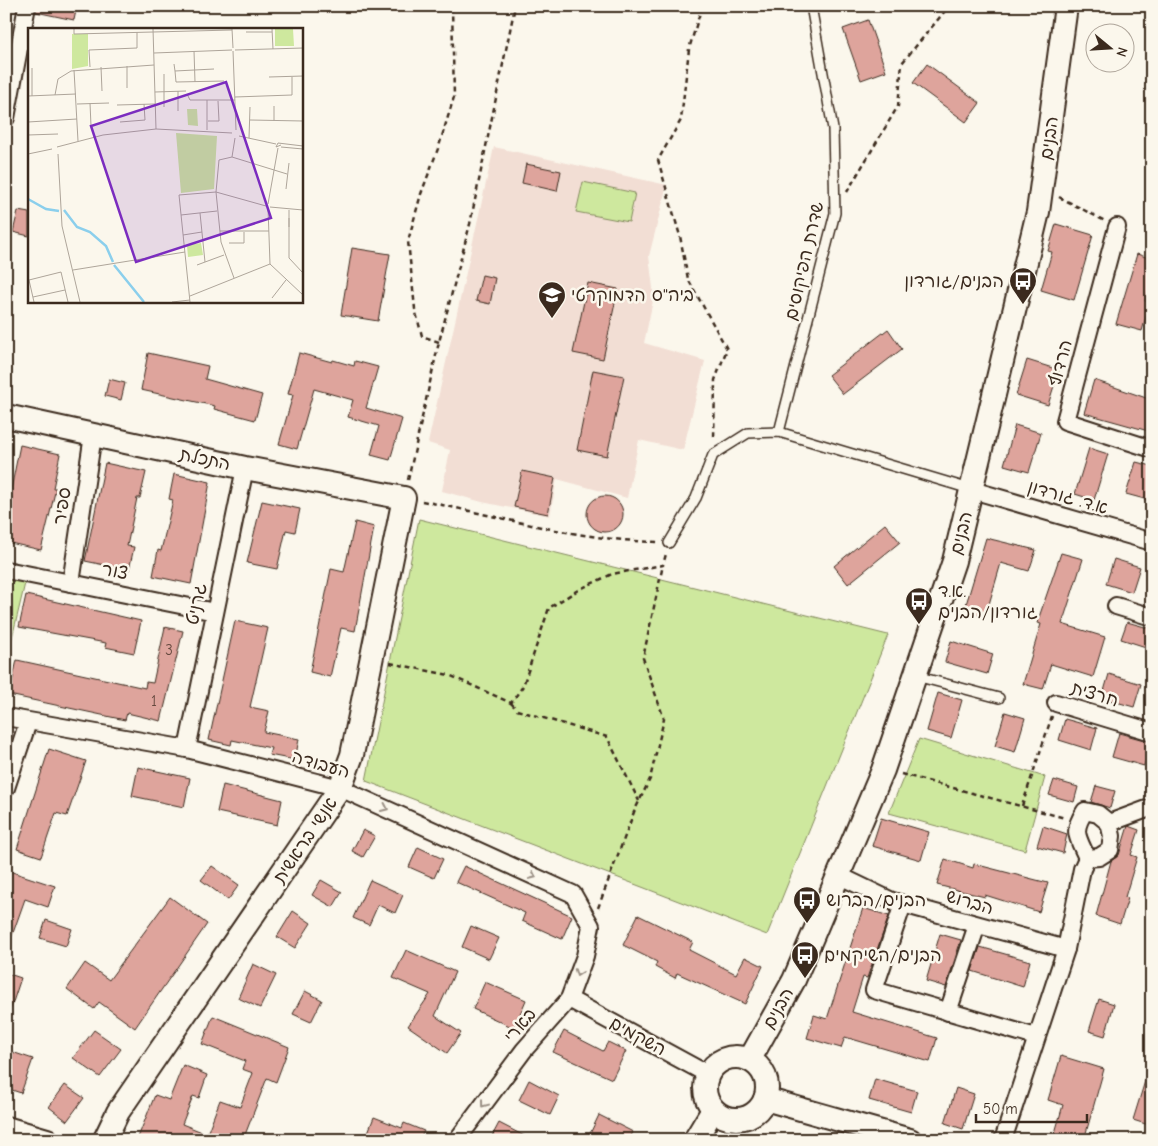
<svg xmlns="http://www.w3.org/2000/svg" width="1158" height="1146" font-family="'Comic Neue','Playpen Sans Hebrew',sans-serif">
<rect width="100%" height="100%" fill="#fbf7ec"/>
<filter id="ink" filterUnits="userSpaceOnUse"><feTurbulence type="fractalNoise" baseFrequency=".02" numOctaves="2"/><feDisplacementMap in="SourceGraphic" scale="10" xChannelSelector="R" yChannelSelector="G"/><feConvolveMatrix kernelMatrix="1 2 1 2 8 2 1 2 1" color-interpolation-filters="sRGB"/></filter>
<g filter="url(#ink)">
<polygon fill="#f2ded4" points="494,147 667,185 649,256 654,296 644,343 705,361 683,450 639,440 627,498 557,479 550,516 482,502 442,491 450,450 428,443"/>
<g fill="#cee89e" stroke="#84895e">
<polygon points="583,182 635,193 629,222 576,212"/>
<polygon points="419,519 888,635 767,935 366,781"/>
<polygon points="6,575 26,579 6,663"/>
<polygon points="919,739 1045,777 1025,850 889,813"/>
</g>
<g fill="#dea49c" stroke="#3b2a1e">
<polygon points="37,6 77,6 74,20 36,12"/>
<polygon points="868,20 886,71 861,80 843,29"/>
<polygon points="927,64 980,103 966,122 913,83"/>
<polygon points="526,164 561,171 557,191 522,183"/>
<polygon points="18,211 29,213 29,236 13,232"/>
<polygon points="1056,224 1093,235 1074,300 1041,290 1052,252 1048,251"/>
<polygon points="352,248 390,254 378,321 341,315"/>
<polygon points="1137,254 1152,259 1152,279 1145,301 1150,303 1142,331 1116,324"/>
<polygon points="482,275 495,278 490,304 476,301"/>
<polygon points="588,283 618,289 603,359 573,353"/>
<polygon points="888,329 902,349 843,394 828,375"/>
<polygon points="148,353 208,366 205,379 262,395 255,420 214,409 215,406 141,390"/>
<polygon points="299,353 332,362 333,360 354,366 355,361 378,367 366,408 402,419 390,460 371,455 379,426 348,417 353,400 314,389 297,449 279,444 293,395 288,394"/>
<polygon points="1027,360 1059,370 1048,405 1016,395"/>
<polygon points="593,370 624,376 607,456 577,450"/>
<polygon points="109,379 125,383 121,400 105,396"/>
<polygon points="1094,380 1152,400 1152,432 1084,413"/>
<polygon points="1015,425 1041,433 1029,472 1004,465"/>
<polygon points="20,445 60,454 53,488 56,488 41,550 6,542 6,514"/>
<polygon points="1089,448 1108,454 1094,500 1075,494"/>
<polygon points="1136,462 1152,466 1152,501 1126,494"/>
<polygon points="105,463 146,472 140,498 137,498 127,546 134,547 129,570 85,561"/>
<polygon points="522,471 555,478 548,514 514,507"/>
<polygon points="174,474 210,482 191,584 153,576 158,550 161,551 173,500 169,499"/>
<circle cx="605" cy="514" r="18"/>
<polygon points="262,501 300,509 295,532 286,530 277,569 247,563"/>
<polygon points="355,522 374,527 355,631 341,628 330,677 310,672 331,569 344,572"/>
<polygon points="885,524 900,542 848,584 834,566"/>
<polygon points="986,538 1036,550 1029,571 1001,563 985,618 964,611"/>
<polygon points="1061,553 1083,559 1062,624 1105,637 1093,677 1051,664 1043,689 1023,684 1041,624 1037,623"/>
<polygon points="1114,559 1140,567 1132,592 1106,584"/>
<polygon points="26,595 141,621 134,653 105,647 106,643 19,627"/>
<polygon points="235,621 268,628 250,707 269,711 264,732 299,739 295,760 269,755 271,748 232,740 231,745 209,740"/>
<polygon points="1127,622 1152,629 1152,649 1121,639"/>
<polygon points="165,627 183,631 161,721 127,713 125,720 9,695 17,660 145,688 146,682 153,683"/>
<polygon points="951,641 993,654 987,674 945,662"/>
<polygon points="1109,674 1141,684 1134,707 1102,698"/>
<polygon points="938,693 962,700 951,738 927,731"/>
<polygon points="1005,712 1025,718 1015,752 995,746"/>
<polygon points="1065,719 1097,728 1091,750 1059,740"/>
<polygon points="1119,733 1151,742 1144,766 1112,757"/>
<polygon points="49,749 86,761 67,816 56,813 41,857 17,849"/>
<polygon points="138,767 190,778 184,807 132,796"/>
<polygon points="1054,780 1078,787 1074,802 1049,795"/>
<polygon points="223,785 282,800 277,825 217,812"/>
<polygon points="1096,786 1115,791 1110,808 1091,802"/>
<polygon points="881,818 929,832 921,860 872,846"/>
<polygon points="1043,826 1067,834 1063,853 1037,846"/>
<polygon points="1128,826 1139,830 1131,855 1137,857 1125,897 1128,898 1120,924 1096,916 1111,861 1119,855"/>
<polygon points="363,830 375,836 363,857 352,851"/>
<polygon points="418,847 443,859 434,878 409,867"/>
<polygon points="945,859 973,868 974,864 1048,883 1039,912 985,895 985,897 937,885"/>
<polygon points="212,866 239,885 228,900 201,880"/>
<polygon points="464,866 572,916 562,939 522,921 525,913 456,882"/>
<polygon points="6,870 55,886 48,907 25,899 8,947 6,947"/>
<polygon points="321,880 342,892 333,907 312,895"/>
<polygon points="370,880 403,895 395,913 378,905 369,925 353,918"/>
<polygon points="170,897 207,924 135,1028 99,1002 94,1009 67,989 85,963 109,980"/>
<polygon points="863,908 889,916 867,978 863,977 852,1012 937,1038 930,1062 845,1037 841,1048 807,1038 814,1015 827,1019"/>
<polygon points="293,911 311,923 295,948 277,937"/>
<polygon points="638,915 693,942 689,950 736,974 745,957 763,966 745,1004 677,973 675,978 655,967 657,962 623,945"/>
<polygon points="46,920 72,929 66,946 40,938"/>
<polygon points="471,926 499,938 489,959 462,947"/>
<polygon points="940,934 961,940 946,987 926,981"/>
<polygon points="980,947 1030,961 1023,987 972,971"/>
<polygon points="406,950 455,972 435,1016 461,1033 447,1053 408,1026 430,994 393,978"/>
<polygon points="253,964 276,975 260,1008 238,998"/>
<polygon points="6,973 21,978 8,1017 6,1016"/>
<polygon points="485,982 526,1000 514,1028 473,1009"/>
<polygon points="305,991 322,1000 311,1022 293,1014"/>
<polygon points="1099,999 1114,1004 1105,1036 1089,1031"/>
<polygon points="213,1016 289,1047 276,1082 267,1078 243,1140 137,1140 155,1095 169,1100 183,1065 207,1075 199,1098 193,1096 182,1124 207,1134 220,1100 240,1107 253,1073 242,1069 245,1061 202,1044"/>
<polygon points="94,1030 121,1049 100,1077 73,1058"/>
<polygon points="564,1031 603,1051 608,1042 626,1051 612,1079 553,1052"/>
<polygon points="6,1050 33,1059 21,1093 6,1088"/>
<polygon points="1061,1056 1104,1069 1084,1140 1053,1140 1063,1105 1048,1100"/>
<polygon points="1149,1068 1152,1068 1152,1126 1133,1120"/>
<polygon points="875,1079 917,1091 911,1112 869,1100"/>
<polygon points="529,1080 559,1096 550,1115 519,1100"/>
<polygon points="65,1085 84,1098 67,1121 49,1107"/>
<polygon points="956,1088 974,1094 963,1129 945,1123"/>
<polygon points="599,1115 633,1132 629,1140 587,1140"/>
<polygon points="374,1117 402,1128 404,1123 424,1131 422,1135 431,1140 365,1140"/>
<polygon points="499,1123 532,1140 490,1140"/>
</g>
<g fill="none" stroke-linecap="round" stroke-linejoin="round">
<g stroke="#3b2a1e" stroke-width="12">
<g id="lane">
<polyline points="779,432 835,213 833,129 811,6"/>
<polyline points="669,543 696,498 713,455 748,433 779,432 970,489"/>
<polyline points="916,676 999,698"/>
</g>
</g>
<g stroke="#3b2a1e" stroke-width="20">
<g id="street">
<polyline points="6,118 27,6"/>
<polyline points="1117,227 1065,421 1152,449"/>
<polyline points="972,490 1152,542"/>
<polyline points="6,570 215,612"/>
<polyline points="71,583 93,435"/>
<polyline points="1116,606 1152,617"/>
<polyline points="1056,703 1152,732"/>
<polyline points="6,717 187,749 340,788 573,894 591,926 585,956 569,999 524,1050 457,1140"/>
<polyline points="187,749 245,468"/>
<polyline points="6,788 28,722"/>
<path d="M1087,858C1078,837 1071,832 1085,811L1098,814L1109,823"/>
<polyline points="838,875 892,901 1066,949 1003,1140"/>
<polyline points="903,904 874,990 1036,1037"/>
<polyline points="1066,949 1082,869 1087,858 1099,857 1110,850 1112,836 1109,823 1147,809 1152,809"/>
<polyline points="569,999 707,1074"/>
<polyline points="948,1012 977,925"/>
</g>
</g>
<g stroke="#3b2a1e" stroke-width="26">
<g id="secondary">
<polyline points="6,416 245,468 404,498 352,755 340,788 118,1112 105,1139"/>
<circle cx="736" cy="1088" r="31"/>
<polyline points="750,1059 794,980 883,770 954,561 1038,212 1066,6"/>
<polyline points="765,1099 910,1140"/>
<polyline points="6,1128 47,1140"/>
<polyline points="695,1140 713,1110"/>
</g>
</g>
<g stroke="#3b2a1e" stroke-width="2.5" stroke-dasharray="5 4" stroke-linecap="butt">
<polyline points="702,6 689,49 681,120 658,160 680,236 688,279 727,349 715,380 714,440"/>
<polyline points="847,192 898,106 902,63 945,11 947,6"/>
<polyline points="1059,197 1105,221"/>
<polyline points="439,342 422,336 415,309 408,241 421,194 439,146 454,97 452,6"/>
<polyline points="408,480 439,342 470,224 515,6"/>
<path d="M422,501C501,516 578,541 660,542"/>
<polyline points="390,663 449,675 511,703 523,686 549,608 578,590 612,574 663,565 666,554"/>
<polyline points="511,703 517,710 607,737 639,801"/>
<polyline points="901,774 1065,818"/>
<polyline points="1022,806 1052,716"/>
<polyline points="598,908 634,812 650,779 664,719 643,658 663,565"/>
</g>
<use href="#lane" stroke="#fbf7ec" stroke-width="9"/>
<use href="#street" stroke="#fbf7ec" stroke-width="16"/>
<use href="#secondary" stroke="#fbf7ec" stroke-width="22"/>
</g>
<defs><path id="oneway-chevron" d="M-2-3.5L2.5 0L-2 3.5" fill="none" stroke-width="1.6" stroke-linecap="round" stroke-linejoin="round" transform="scale(1.25)"/></defs>
<g stroke="#9b9085">
<use href="#oneway-chevron" transform="translate(385 808) rotate(25)"/>
<use href="#oneway-chevron" transform="translate(533 876) rotate(25)"/>
<use href="#oneway-chevron" transform="translate(578 973) rotate(110)"/>
<use href="#oneway-chevron" transform="translate(484 1104) rotate(127)"/>
</g>
</g>
<defs>
<g id="bus-pin" transform="scale(1.4375)"><path d="M0 17L-7.5 6A9.5 9.5 0 1 1 7.5 6Z" fill="#3b2a1e" stroke="#fbf7ec"/><path d="M-5-6H5V4H4V6H2V4H-2V6H-4V4H-5ZM-3.5-4V0h7V-4ZM-3.5 1.2v1.5H-2V1.2ZM2 1.2v1.5H3.5V1.2Z" fill="#fff"/></g>
<g id="school-pin" transform="scale(1.4375)"><path d="M0 17L-7.5 6A9.5 9.5 0 1 1 7.5 6Z" fill="#3b2a1e" stroke="#fbf7ec"/><path d="M0-5L7-2L0 1L-7-2ZM-4 1L0 2.5L4 1V4Q0 6-4 4Z" fill="#fff"/></g>
</defs>
<g fill-rule="evenodd">
<use href="#bus-pin" x="1023" y="281"/>
<use href="#school-pin" x="552" y="295"/>
<use href="#bus-pin" x="919" y="601"/>
<use href="#bus-pin" x="807" y="900"/>
<use href="#bus-pin" x="805" y="955"/>
</g>
<g text-anchor="middle" stroke-width="5" stroke-linejoin="round" paint-order="stroke">
<g font-size="15" fill="#64483e">
<text x="169" y="655">3</text>
<text x="154" y="706">1</text>
</g>
<g font-size="18" fill="#3b2a1e" stroke="#fbf7ec">
<text transform="translate(1049 138) rotate(-82)" y="6">הבנים</text>
<text transform="translate(804 261) rotate(-77)" y="6">שדרת הפיקוסים</text>
<text transform="translate(1060 363) rotate(-75)" y="6">הרדוף</text>
<text transform="translate(205 459) rotate(12)" y="6">התכלת</text>
<text transform="translate(1068 497) rotate(16)" y="6">א.ד. גורדון</text>
<text transform="translate(62 506) rotate(-81)" y="6">ספיר</text>
<text transform="translate(961 533) rotate(-76)" y="6">הבנים</text>
<text transform="translate(115 571) rotate(11)" y="6">צור</text>
<text transform="translate(196 604) rotate(-78)" y="6">גרניט</text>
<text transform="translate(1095 694) rotate(17)" y="6">חרצית</text>
<text transform="translate(321 764) rotate(16)" y="6">העבודה</text>
<text transform="translate(305 840) rotate(-56)" y="6">אנשי בראשית</text>
<text transform="translate(970 902) rotate(16)" y="6">הברוש</text>
<text transform="translate(778 1008) rotate(-61)" y="6">הבנים</text>
<text transform="translate(520 1025) rotate(-50)" y="6">בארי</text>
<text transform="translate(638 1036) rotate(29)" y="6">השקמים</text>
</g>
<g font-size="18" fill="#3b2a1e" stroke="#fbf7ec" text-anchor="start">
<text x="1004" y="287" text-anchor="end">הבנים/גורדון</text>
<text x="571" y="301">ביה"ס הדמוקרטי</text>
<text x="938" y="597">א.ד.<tspan x="938" dy="21">גורדון/הבנים</tspan></text>
<text x="826" y="906">הבנים/הברוש</text>
<text x="824" y="961">הבנים/השיקמים</text>
</g>
</g>
<g transform="translate(28 28)">
<rect width="275" height="275" fill="#fbf7ec"/>
<path d="M247,1H265L266,18H247ZM44,6H60V38L44,41ZM159,81H169L170,98L160,97ZM148,105L189,108L186,161L153,165ZM173,215L175,227L160,229L159,217Z" fill="#cee89e"/>
<path fill="none" stroke="#8bcfec" stroke-width="2.5" d="M0,171L18,181L31,183M36,182L49,199L62,204L78,218L85,234M86,237L116,274"/>
<path fill="none" stroke="#aea59a" stroke-width="1" d="M46,1V6L204,2M125,1L128,101M204,1L205,20M244,1L245,21M218,4H244M207,22L275,20M166,23L167,54M205,23L208,102M126,25L204,22M146,36L147,43L186,41M99,38V60M62,39L61,22L109,20V4M73,39L74,63M46,42L50,113M147,43L148,54L196,53M136,46V79M241,49L275,48M150,63V83M127,64L158,63M159,66L162,72H179M27,67L30,51L43,43L126,37M0,68L48,66M4,68V40M207,69L264,67V49M62,75L63,98M49,76L81,75M89,77L127,76M246,78V93M222,92L275,93M180,93H191L190,73M0,94L49,91M92,94L117,92L116,76M179,102V72H207M0,107L30,106M211,108L248,116M221,110L222,79M253,117L248,119L250,115L275,118M29,119L75,107L128,101L204,105M253,119L275,121M0,126L24,121M30,126L34,198L52,274M204,129L207,110M258,161L261,135M240,176L250,120M242,179L275,182M240,180L242,236M261,182V199M172,185L177,234M153,187L189,183M261,190V230L275,245M192,203H241M155,207L174,204M201,215H216V204M242,236L275,267M169,237L196,227M45,242L157,224M206,250L193,214L188,164L191,132L204,129L259,146M162,268L242,236M5,269L37,262M244,270L258,252M6,274L1,252L33,244L40,274M144,274L162,272M162,274L151,167L188,164L238,178"/>
<path fill="#7b2cbf" fill-opacity="0.15" stroke="#7b2cbf" stroke-width="2.5" d="M198,54L243,190L108,234L63,98Z"/>
<rect width="275" height="275" fill="none" stroke="#3b2a1e" stroke-width="2.5"/>
</g>
<rect width="1158" height="1146" fill="none" stroke="#fbf7ec" stroke-width="25"/>
<rect x="12" y="12" width="1133" height="1121" fill="none" stroke="#3b2a1e" stroke-width="2" filter="url(#ink)"/>
<g transform="translate(1110 48) rotate(108)"><circle r="24" fill="#fbf7ec" stroke="#aea59a"/>
<path d="M0-4L9 19L0 12L-9 19Z" fill="#3b2a1e"/>
<text y="-8" font-size="14" font-weight="bold" text-anchor="middle" fill="#3b2a1e">N</text>
</g>
<path d="M976 1114v8h111v-8" fill="none" stroke="#3b2a1e" stroke-width="2.5"/>
<text x="983" y="1114" font-size="15" fill="#3b2a1e" stroke="#fbf7ec" stroke-width="4" paint-order="stroke">50 m</text>
</svg>
